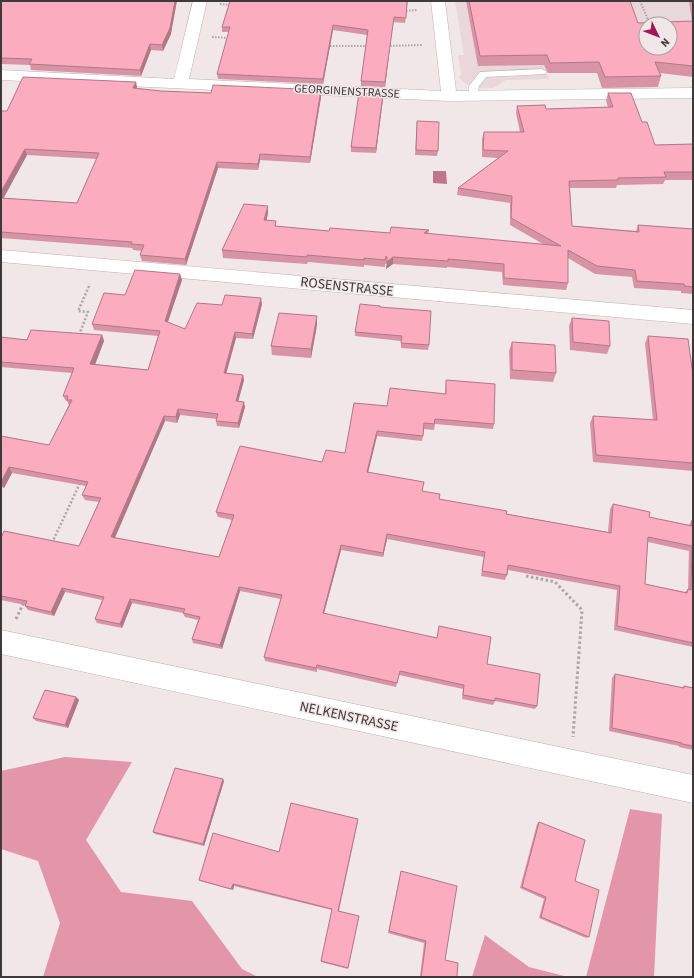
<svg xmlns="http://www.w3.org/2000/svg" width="694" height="978" font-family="'Source Sans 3',sans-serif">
<rect width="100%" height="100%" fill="#f1e6e8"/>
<polygon fill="#ead7db" points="455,1 693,1 693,26 652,23 646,24 646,48 650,72 547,73 549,79 510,80 506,80 493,88 480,88 469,85 463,82 459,77 461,75 458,55 464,55"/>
<g fill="#e396a9">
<polygon points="65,757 132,762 86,840 121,892 192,901 242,969 258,977 43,977 60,923 38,861 1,849 1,771"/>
<polygon points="630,809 662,814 654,977 586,977"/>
<polygon points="485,935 529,967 568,977 472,977"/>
</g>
<polygon fill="#c07689" points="433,171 446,171 447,184 433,183"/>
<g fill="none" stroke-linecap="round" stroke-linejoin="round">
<g stroke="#bcb2b4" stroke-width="1">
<polygon id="service" points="542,69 547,72 545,74 486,77 479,86 477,97 474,98 469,95 469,86 480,72"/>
</g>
<g stroke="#bcb2b4" stroke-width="1">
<g id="minor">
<polygon points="193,1 207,1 189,79 441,91 431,1 445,1 456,91 693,88 693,98 449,101 1,80 1,70 174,79"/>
<polygon points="1,250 693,310 693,324 1,262"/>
<polygon points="1,630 693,775 693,803 1,654"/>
</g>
</g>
<g stroke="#aea5a7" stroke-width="2" stroke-dasharray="1.5 1.5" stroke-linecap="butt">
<polyline points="640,1 650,24"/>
<polyline points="220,4 231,5"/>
<polyline points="403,11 418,10"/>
<polyline points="212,37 229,38"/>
<polyline points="327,46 368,46"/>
<polyline points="387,46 422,45"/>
</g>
<g stroke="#aea5a7" stroke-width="2.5" stroke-dasharray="2 2" stroke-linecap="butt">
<polyline points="79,335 88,312 78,311 90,284"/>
<polyline points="52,543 80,483"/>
</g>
<g stroke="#aea5a7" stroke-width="3" stroke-dasharray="2.5 2.5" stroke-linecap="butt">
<polyline points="526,576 555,582 582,610 573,737"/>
<polyline points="16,619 24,602"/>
</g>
<use href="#service" fill="#fff" fill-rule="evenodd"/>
<use href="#minor" fill="#fff" fill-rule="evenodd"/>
</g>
<g fill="#d894a4" fill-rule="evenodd">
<polygon points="1,1 171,34 163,51 151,50 141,76 31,70 30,65 1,64"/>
<polygon points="408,1 405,23 393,22 385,87 361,86 361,81 367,35 333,30 323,84 218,79 217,74 229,32 222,32 222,27"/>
<polygon points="466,1 630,1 638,23 692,21 689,1 693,1 693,77 660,73 661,76 658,87 602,88 597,73 548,73 544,65 478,66"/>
<path d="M136,82L137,89L161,91L211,93L321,90V97L310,163L260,160L258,170L218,168L186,265L142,261L140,255L142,251L133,250L132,248L1,238V111H7ZM27,155L97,159L77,203L3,198Z"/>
<polygon points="608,93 642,122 655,145 693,144 693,180 665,180 663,184 617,185 616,188 570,188 572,226 636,231 638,225 693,229 693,294 681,293 681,291 634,288 632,277 595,274 568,258 568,283 566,290 503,285 502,272 447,267 447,268 393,264 386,269 387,264 385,264 385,267 364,265 364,267 308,262 307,264 223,258 222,250 268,213 266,221 276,221 276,227 329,231 390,233 429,230 428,234 543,244 510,225 510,203 457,195 458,188 498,158 482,157 482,139 484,132 520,132 516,113 517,106 546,109 608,107 606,101"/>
<polygon points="383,94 376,153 351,152 351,147"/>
<polygon points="417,121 438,151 437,156 415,155"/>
<path d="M180,274L182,280L168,322L185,329L222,305L262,304L253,339L236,338L226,373L243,375L244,380L238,401L245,407L239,428L217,426L216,421L217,419L180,415L177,423L165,421L115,538L219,557L232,520L218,517L216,512L322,462L345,453L387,406L445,394L446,380L494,424L493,429L435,424L434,430L424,429L422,441L377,436L368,472L422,491L439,499L506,514L608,532L610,509L613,504L649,517L689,525L692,520H693V647L614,630L617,590L508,570L507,575L505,580L481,576L484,557L387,539L383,557L341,550L324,613L487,664L537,706L535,709L495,701L493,705L462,699L463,689L399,675L396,687L317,669V672L265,661L264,657L281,599L240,591L222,649L193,643L192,639L198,620L185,617L183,613L132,603L122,628L97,623L95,619L102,600L65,592L54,616L28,610L25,606V605L1,600V538L79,546L99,502L85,500L82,495L86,486L12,473L4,488L1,487V436L49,445L69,405L67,401H66L63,396L72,373L1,367V337L27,340L102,335L104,341L95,364L148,370L158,336L94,330L92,324L125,295ZM648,542L689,551L688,589L685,592L645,584Z"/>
<polygon points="380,307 429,345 428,350 401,348 401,341 355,336 355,332"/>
<polygon points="317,316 317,325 311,358 272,355 271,346"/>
<polygon points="572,318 610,346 607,354 570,350 569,326"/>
<polygon points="648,336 693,375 693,471 593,462 590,423 593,416 653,420 645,343"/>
<polygon points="512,342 556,373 553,382 510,379 509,351"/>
<polygon points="615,674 682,688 684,686 693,688 693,750 679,747 679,746 609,731 612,678"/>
<polygon points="76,697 79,700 68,728 36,721 33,718"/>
<polygon points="224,781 204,846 155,834 153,832"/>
<polygon points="358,821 339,911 359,916 348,969 321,962 321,961 332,910 234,886 233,890 200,881 199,880 279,852"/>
<polygon points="539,822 575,881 589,937 586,938 539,918 544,899 520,888 537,824"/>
<polygon points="401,871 445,960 457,977 420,977 424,943 388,933"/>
</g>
<g fill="#b07886">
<polygon points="175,1 177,1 171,34 163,51 162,45"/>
<polygon points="394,17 393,22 385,87 385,82"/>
<polygon points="333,25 333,30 323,84 323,79"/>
<polygon points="150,44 151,50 141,76 140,70"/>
<polygon points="136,82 137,88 135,95 133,88"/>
<polygon points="321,90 321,97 310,163 310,157"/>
<polygon points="383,94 383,99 376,153 376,148"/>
<polygon points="25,149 27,155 1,203 1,192"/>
<polygon points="260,154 260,160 258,170 258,164"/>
<polygon points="217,162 218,168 186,265 185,259"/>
<polygon points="268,206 268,213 265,228 264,220"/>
<polygon points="393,257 393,264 386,269 387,262"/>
<polygon points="180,274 182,280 166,327 165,321"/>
<polygon points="261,298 262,304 253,339 252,334"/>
<polygon points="317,316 317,325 311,358 311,349"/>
<polygon points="235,332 236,338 225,378 224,373"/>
<polygon points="102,335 104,341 93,370 90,364"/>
<polygon points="243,375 244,380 237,406 236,401"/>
<polygon points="244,402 245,407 239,428 238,423"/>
<polygon points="178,409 180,415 177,423 176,417"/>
<polygon points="164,416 165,421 113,542 111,537"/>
<polygon points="377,431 377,436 367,477 367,472"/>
<polygon points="9,467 12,473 4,488 1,482"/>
<polygon points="387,534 387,539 383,557 383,553"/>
<polygon points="341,545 341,550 323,617 323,613"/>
<polygon points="239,587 240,591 222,649 220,645"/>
<polygon points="62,588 65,592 54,616 51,612"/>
<polygon points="130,599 132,603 122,628 120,624"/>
<polygon points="76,697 79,700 68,728 65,725"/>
<polygon points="223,779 224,781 204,846 203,844"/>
<polygon points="233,884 234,886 233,890 231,889"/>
</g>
<g fill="#fbacbf" stroke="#b07886" fill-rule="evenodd">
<polygon points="1,1 175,1 170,28 162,45 150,44 140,70 29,64 32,59 1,58"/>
<polygon points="230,1 407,1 406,18 394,17 385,82 361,81 368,30 333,25 323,79 217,74 230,27 222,27"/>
<path d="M469,1H630L638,23L693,21V66L655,62L661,76L605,77L599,62L550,63L547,55L480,56ZM646,24H670V48H646Z"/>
<polygon points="23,77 136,82 133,88 161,91 211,93 213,85 321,90 310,157 260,154 258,164 217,162 185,259 140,255 144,245 131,244 132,242 1,232 1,198 77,203 99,153 25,149 1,192 1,111 7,111"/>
<polygon points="359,93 383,94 376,148 351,147"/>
<polygon points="608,93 631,93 642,122 647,122 655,145 693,144 693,172 664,172 666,177 618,178 618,180 569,181 572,226 639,232 638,225 693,229 693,287 685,286 684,284 637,281 635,270 597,266 568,250 568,283 504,278 504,264 448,259 448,261 393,257 387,262 387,257 386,256 385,260 364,258 364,260 307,255 307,257 222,250 244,204 268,206 264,220 276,221 275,226 329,231 330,228 390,233 391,227 429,230 424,233 561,246 511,218 512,196 458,188 508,151 483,150 484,132 524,132 517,106 545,105 546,109 613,107"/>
<polygon points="417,121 439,122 438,151 416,150"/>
<path d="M135,270L180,274L165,321L185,329L197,303L222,305L225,295L261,298L252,334L235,332L224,373L243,375L236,401L244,402L238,423L216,421L218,414L178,409L176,417L164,416L111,537L219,557L234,515L216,512L240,446L322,462L326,450L345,453L354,403L387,406L390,388L446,394V380L495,384L494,424L435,419L434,424L424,423L423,436L377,431L367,472L424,482L422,491L440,494L439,499L507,511L506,514L611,533L613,504L650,512L649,517L692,526V520H693V643L617,626L620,586L508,565L507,575L482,571L485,552L387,534L383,553L341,545L323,613L437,638L439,626L491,637L487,664L540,674L537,706L495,698V701L463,695L464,685L400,671L397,683L317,665L316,668L264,657L282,595L239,587L220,645L192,639L200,617L183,613L185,609L130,599L120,624L95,619L104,597L62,588L51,612L25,606L27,601L1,596V538L4,531L79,546L101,498L82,495L88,482L9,467L1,482V436L49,445L72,400H67L68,396H63L74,368L1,362V337L27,340L31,330L102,335L90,364L148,370L160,331L92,324L104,293L125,295ZM648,537L692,546L691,590L688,589L687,593L645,584Z"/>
<polygon points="360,304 380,306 380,307 431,311 429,345 401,343 402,336 355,332"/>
<polygon points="279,313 317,316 311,349 271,346"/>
<polygon points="572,318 609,321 610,346 573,342"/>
<polygon points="648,336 688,339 693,375 693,463 596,455 593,416 657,420"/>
<polygon points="512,342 555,345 556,373 512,370"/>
<polygon points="615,674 684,688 684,686 693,688 693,746 682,744 682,743 612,728"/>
<polygon points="45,690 76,697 65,725 33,718"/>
<polygon points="175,768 223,779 203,844 153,832"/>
<polygon points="291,803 358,819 338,911 359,916 348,968 321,961 332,909 233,884 231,889 199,880 213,833 279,852"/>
<polygon points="539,822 585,840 575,881 599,890 589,937 541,917 546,897 522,887"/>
<polygon points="401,871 457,886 445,960 458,963 457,977 421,977 426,941 389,931"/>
</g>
<g text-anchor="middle" stroke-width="3" stroke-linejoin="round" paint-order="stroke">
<g font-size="12" fill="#3e393a" stroke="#f1e6e8">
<text transform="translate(347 91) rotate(3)" y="4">GEORGINENSTRASSE</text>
</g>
<g font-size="14" fill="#3e393a" stroke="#f1e6e8">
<text transform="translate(347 286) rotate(6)" y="5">ROSENSTRASSE</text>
<text transform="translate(349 716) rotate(12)" y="5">NELKENSTRASSE</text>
</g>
</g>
<rect width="694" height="978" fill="none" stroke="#3e393a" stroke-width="4"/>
<g transform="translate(658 36) rotate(133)"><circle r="19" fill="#f1e6e8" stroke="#a9a1a2"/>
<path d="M0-3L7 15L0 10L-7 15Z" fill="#a71653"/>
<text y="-6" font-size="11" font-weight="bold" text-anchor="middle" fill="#3e393a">N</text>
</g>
</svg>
